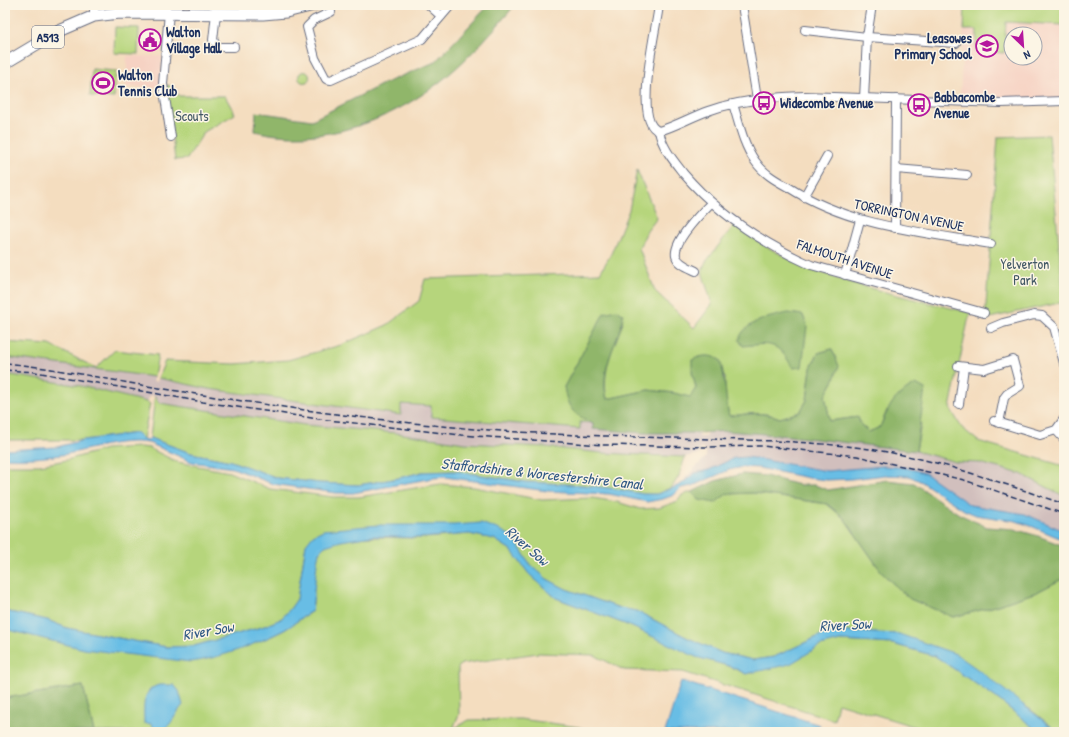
<svg xmlns="http://www.w3.org/2000/svg" width="1069" height="737" font-family="'Patrick Hand',sans-serif">
<rect width="100%" height="100%" fill="#fcf5e5"/>
<filter id="ink" filterUnits="userSpaceOnUse"><feTurbulence type="fractalNoise" baseFrequency=".025" numOctaves="2"/><feDisplacementMap in="SourceGraphic" scale="8" xChannelSelector="R" yChannelSelector="G"/><feConvolveMatrix kernelMatrix="1 2 1 2 8 2 1 2 1" color-interpolation-filters="sRGB"/></filter>
<filter id="wash" filterUnits="userSpaceOnUse"><feTurbulence type="fractalNoise" baseFrequency=".012" numOctaves="4" result="noise"/><feDisplacementMap in="SourceGraphic" scale="16" xChannelSelector="R" yChannelSelector="G"/><feGaussianBlur stdDeviation="0.9" result="paint"/><feColorMatrix in="noise" values="0 0 0 0 0 0 0 0 0 0 0 0 0 0 0 0 0 1.4 0 .05"/><feComposite in="paint" operator="in"/></filter>
<g filter="url(#wash)">
<rect width="100%" height="100%" fill="#f4ddbf"/>
<g fill="#f6d2c3" fill-rule="evenodd">
<path d="M965,5H1064V99L1010,100L960,99ZM1011,34H1035V58H1011Z"/>
<polygon points="127,56 162,56 161,87 126,87"/>
</g>
<polygon fill="#d1bfbd" points="5,342 50,345 96,368 154,377 153,381 157,382 158,378 209,389 401,415 401,404 431,406 431,417 580,429 580,422 593,423 593,429 643,433 699,433 699,437 706,437 707,433 727,431 790,436 916,451 956,462 980,463 1021,474 1064,496 1064,531 1025,514 970,505 925,473 907,468 883,466 827,471 747,457 734,458 709,470 695,473 685,482 685,478 706,457 706,449 700,449 700,454 685,457 602,453 545,447 465,443 396,433 305,425 159,403 155,396 151,395 147,402 81,386 5,374"/>
<g fill="#b6d57b" stroke="#68826c">
<polygon points="965,5 1064,5 1064,25 1006,22 1004,53 976,51 977,30 964,30"/>
<polygon points="115,27 139,28 138,54 114,53"/>
<polygon points="92,69 116,71 114,98 90,96"/>
<circle cx="304" cy="77" r="5.5"/>
<polygon points="166,85 171,86 179,96 225,96 235,114 204,132 187,159 175,160"/>
<polygon points="1049,135 1064,302 985,319 998,137"/>
<path d="M637,170L657,218L647,231L639,248L655,291L694,328L712,304L702,272L705,263L735,224C743,233 754,238 764,245C827,283 901,295 971,313L968,321L950,408L962,428L978,441L1064,466V496L1021,474L980,463L956,462L916,451L921,424L887,410L880,427L869,432L861,425L858,417L830,421L825,396L833,382L832,349L818,353L811,368L807,400L800,412L780,418C763,411 747,413 729,417L725,393V376L692,372L696,388L690,398L674,393L648,390L607,399C601,373 613,347 623,323L604,314L564,387L593,423L580,422V429L431,417V406L401,404V415L209,389L158,378L165,361L235,364L288,360L341,345L387,325L419,301L425,279L600,273L611,254L629,210Z"/>
<polygon points="5,342 50,345 96,368 115,350 158,355 154,377 5,357"/>
<polygon points="5,374 81,386 147,402 150,404 143,439 136,433 84,440 5,440"/>
<polygon points="155,396 159,403 305,425 396,433 465,443 545,447 602,453 685,457 679,476 672,487 657,494 643,494 616,489 583,485 527,482 455,471 422,472 399,478 358,485 320,483 278,478 231,461 191,453 150,438"/>
<polygon points="140,447 149,448 177,462 229,472 270,489 333,497 359,497 441,484 474,487 542,500 592,498 617,502 640,509 659,508 678,501 682,495 692,492 700,500 727,494 754,493 827,504 844,518 883,574 910,599 953,617 989,608 1037,592 1064,578 1064,732 1058,732 1030,709 899,634 830,631 774,657 753,660 722,653 686,637 637,611 620,608 566,589 547,579 530,564 513,537 481,523 306,544 297,599 290,609 281,619 262,627 194,646 167,647 134,641 67,628 47,620 5,611 5,465 40,465 67,460 106,449"/>
<path d="M469,534L494,539L511,550L529,574L556,598L630,626L747,674L806,654L820,646L840,641L893,644L935,656L995,697L1039,732H932L838,703L834,720L683,672L624,670L594,655L538,653L461,664L458,668L459,714L453,729L469,720L520,719L579,727L595,732H94L83,686L5,698V629L45,638L191,662L235,650L270,637L286,629L312,611C315,597 313,562 320,551C333,531 399,539 420,538C436,538 453,535 469,534Z"/>
</g>
<g fill="#90b66b" stroke="#567264">
<path d="M489,5H515C494,30 471,56 446,77C394,120 322,148 255,131L256,112L312,120L385,83L435,62Z"/>
<path d="M616,310L623,314C623,324 620,329 617,338C609,358 601,378 607,399L648,390L674,393L690,397L696,388L692,372V360C702,355 710,354 720,360C726,379 725,397 729,416C747,414 762,411 780,418L800,412L807,400L811,368L818,353L832,349L839,366L833,382L825,396L830,421L858,417L861,425L869,432L880,427C891,403 892,398 916,384L925,389L916,451L790,436L727,431L699,433H643L593,429V423C572,414 568,409 564,387L604,313Z"/>
<path d="M788,313L803,315L807,326L802,367L793,368C777,342 773,343 743,346L739,340C744,321 771,317 788,313Z"/>
<polygon points="742,474 766,476 799,485 815,485 828,490 887,480 914,483 959,514 987,527 1014,529 1038,536 1064,546 1064,578 1037,592 989,608 953,617 910,599 883,574 844,518 827,504 754,493 727,494 715,503 699,500 692,492 715,481"/>
<polygon points="83,686 94,732 5,732 5,698"/>
</g>
<g fill="#68bde5" stroke="#4276a2">
<path d="M137,433L143,439L149,440L150,438L191,453L231,461L278,478L320,483L358,485L399,478L422,472L455,471L526,482L583,485L616,489L643,494H657L680,485L695,473L709,470L734,458L747,457L827,471L883,466L907,468L925,473L970,505L1025,514L1064,531V540L1031,526L1016,521L976,515L964,510L922,482L909,476L885,475L851,479L827,480L809,478L759,468L743,467L729,470L692,486L681,488L674,495L663,499L647,502L609,494L547,491L445,477L433,478L353,493H336L273,484L233,468L192,462L149,443C115,438 87,452 54,456C38,458 21,459 5,458V450L57,447L84,440Z"/>
<path d="M481,523L502,531L513,537L530,564L547,579L566,589L620,608L637,611L686,637L722,653L753,660L774,657L830,631L899,634L956,654L980,671L1058,732H1039L995,697L935,656L893,644L840,641L820,646L790,664L746,674L732,667L696,657L630,626L556,598L529,574L511,550L494,539L469,534L420,538L372,536L341,541L325,546L319,552L317,562L312,611C302,616 294,625 284,630C256,644 222,658 191,662L84,649L5,629V611L47,620L67,628L134,641L167,647L194,646L262,627L281,619L290,609L297,599L306,544L313,535L323,530L379,525H454Z"/>
<polygon points="681,681 820,725 818,732 665,732"/>
<path d="M159,685H174L179,691L183,705C175,714 172,725 162,731L154,728L152,724L144,723C144,708 141,690 159,685Z"/>
</g>
</g>
<g filter="url(#ink)">
<g fill="none" stroke-linecap="round" stroke-linejoin="round">
<g stroke="#676c80" stroke-width="10">
<g id="minor">
<polyline points="429,5 441,16"/>
<polyline points="742,5 757,99"/>
<polyline points="169,12 163,84 171,137"/>
<polyline points="331,12 314,20 307,27 315,58 326,79 331,80 422,39 451,5"/>
<polyline points="216,13 213,40 218,47 234,47"/>
<polyline points="94,16 94,7 96,5"/>
<polyline points="805,30 867,37 956,43"/>
<polyline points="864,99 867,37 872,5"/>
<path d="M733,104C739,123 743,144 755,161C763,173 775,180 788,187C849,226 921,232 991,244"/>
<path d="M659,131C676,126 691,117 708,111C739,100 772,97 805,96L1001,103L1064,101"/>
<path d="M659,131C662,147 673,160 683,173C718,214 762,243 811,265L984,313"/>
<path d="M659,131C632,124 657,26 659,5"/>
<polyline points="896,169 967,175"/>
<polyline points="804,197 827,156"/>
<polyline points="895,228 896,99"/>
<path d="M696,271C690,268 678,264 676,256C673,241 701,213 711,203"/>
<polyline points="845,275 860,220"/>
<polyline points="991,328 1003,323 1034,315 1042,316 1054,327 1064,363"/>
<polyline points="958,366 984,369 1013,360 1020,386 1007,394 1004,398 999,423"/>
<polyline points="959,404 964,367"/>
<polyline points="994,421 1040,435 1056,430 1064,419"/>
<polyline points="1056,430 1064,439"/>
</g>
</g>
<g stroke="#676c80" stroke-width="13">
<polyline id="highway" points="5,63 57,32 94,16 120,13 263,14 286,12 314,5"/>
</g>
<use href="#minor" stroke="#fff" stroke-width="8"/>
<use href="#highway" stroke="#fff" stroke-width="11"/>
<g stroke="#1b2f5e" stroke-width="1.5" stroke-dasharray="6 3" stroke-linecap="butt">
<path d="M5,363C57,368 108,380 159,388C257,404 355,418 453,427C526,434 600,436 674,438C737,440 799,440 862,448C932,457 998,482 1064,504"/>
<polyline points="5,370 35,372 203,402 319,419 461,435 603,445 706,447 762,446 857,456 964,480 1064,514"/>
</g>
</g>
</g>
<defs>
<g id="civic-ring" transform="scale(1.15)"><circle r="9.5" fill="#fcf5e5" stroke="#b5179e" stroke-width="1.5"/><path d="M-.6-6.5H3V-4.5H.6V-3L4-1V1h2V6H-6V1h2V-1L-.6-3ZM-1.2 2.5V6h2.4V2.5Z" fill="#b5179e"/></g>
<g id="school-ring" transform="scale(1.15)"><circle r="9.5" fill="#fcf5e5" stroke="#b5179e" stroke-width="1.5"/><path d="M0-5L7-2L0 1L-7-2ZM-4 1L0 2.5L4 1V4Q0 6-4 4Z" fill="#b5179e"/></g>
<g id="stadium-ring" transform="scale(1.15)"><circle r="9.5" fill="#fcf5e5" stroke="#b5179e" stroke-width="1.5"/><path d="M0-5a6.5 5 0 1 0 0 10a6.5 5 0 1 0 0-10ZM-3.5-1.8h7v3.6h-7Z" fill="#b5179e"/></g>
<g id="bus-ring" transform="scale(1.15)"><circle r="9.5" fill="#fcf5e5" stroke="#b5179e" stroke-width="1.5"/><path d="M-5-6H5V4H4V6H2V4H-2V6H-4V4H-5ZM-3.5-4V0h7V-4ZM-3.5 1.2v1.5H-2V1.2ZM2 1.2v1.5H3.5V1.2Z" fill="#b5179e"/></g>
</defs>
<g fill-rule="evenodd">
<use href="#civic-ring" x="150" y="40"/>
<use href="#school-ring" x="987" y="46"/>
<use href="#stadium-ring" x="103" y="83"/>
<use href="#bus-ring" x="764" y="103"/>
<use href="#bus-ring" x="919" y="105"/>
</g>
<g text-anchor="middle" stroke-width="3" stroke-linejoin="round" paint-order="stroke">
<rect fill="#fcf5e5" stroke="#5e6a86" stroke-width="1" x="32" y="26" width="32" height="22" rx="3"/>
<g font-size="13" font-weight="bold" fill="#1b2f5e">
<text x="48" y="42">A513</text>
</g>
<g font-size="14" font-weight="bold" fill="#1b2f5e" stroke="#fcf5e5" text-anchor="start">
<text x="166" y="37">Walton<tspan x="166" dy="16">Village Hall</tspan></text>
<text x="972" y="43" text-anchor="end">Leasowes<tspan x="972" dy="16">Primary School</tspan></text>
<text x="118" y="80">Walton<tspan x="118" dy="16">Tennis Club</tspan></text>
<text x="934" y="102">Babbacombe<tspan x="934" dy="16">Avenue</tspan></text>
<text x="780" y="108">Widecombe Avenue</text>
</g>
<g font-size="14" fill="#425865" stroke="#fcf5e5">
<text x="192" y="121">Scouts</text>
<text x="1025" y="269">Yelverton<tspan x="1025" dy="16">Park</tspan></text>
</g>
<g font-size="14" fill="#1b2f5e" stroke="#fcf5e5">
<text transform="translate(909 215) rotate(12)" y="5">TORRINGTON AVENUE</text>
<text transform="translate(845 259) rotate(18)" y="5">FALMOUTH AVENUE</text>
</g>
<g font-size="15" font-style="italic" fill="#325a86" stroke="#fcf5e5">
<text transform="translate(542 474) rotate(6)" y="5">Staffordshire &amp; Worcestershire Canal</text>
<text transform="translate(527 546) rotate(41)" y="5">River Sow</text>
<text transform="translate(845 625) rotate(-3)" y="5">River Sow</text>
<text transform="translate(208 631) rotate(-10)" y="5">River Sow</text>
</g>
</g>
<rect width="1069" height="737" fill="none" stroke="#fcf5e5" stroke-width="20"/>
<g transform="translate(1023 46) rotate(155)"><circle r="19" fill="#fcf5e5" stroke="#a2a6af"/>
<path d="M0-3L7 15L0 10L-7 15Z" fill="#b5179e"/>
<text y="-6" font-size="11" font-weight="bold" text-anchor="middle" fill="#1b2f5e">N</text>
</g>
</svg>
